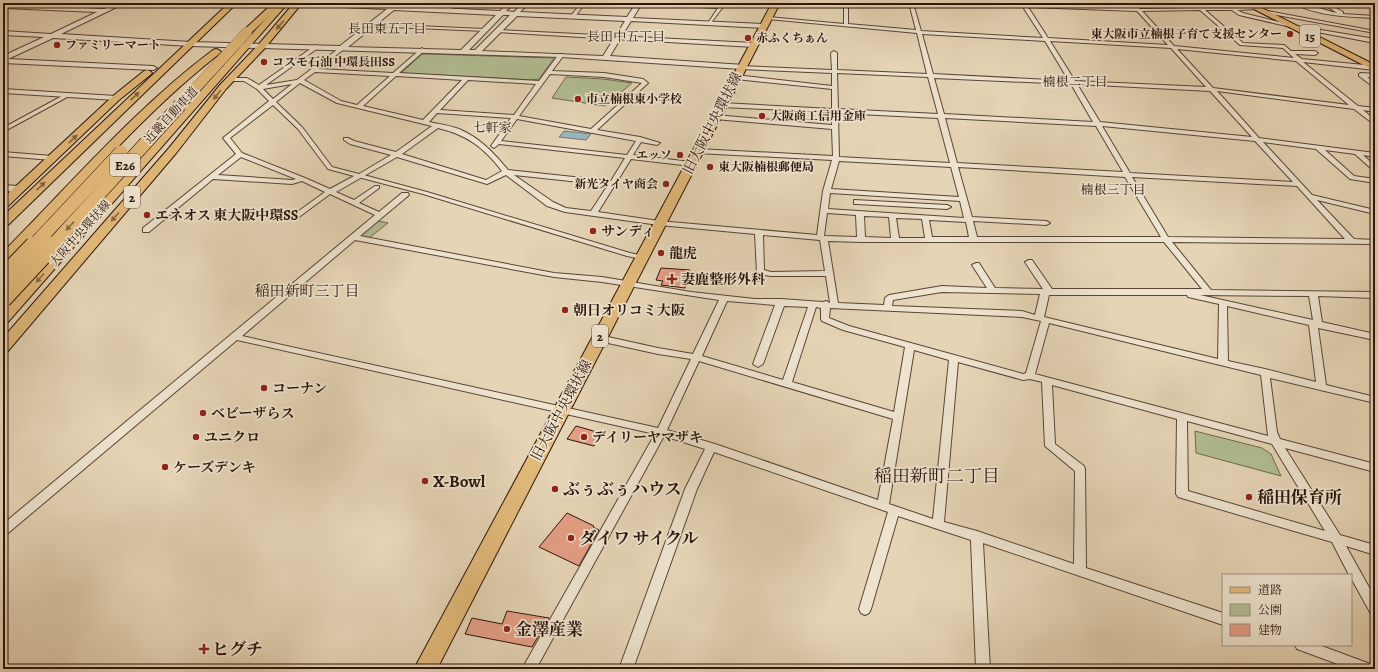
<svg xmlns="http://www.w3.org/2000/svg" width="1378" height="672" font-family="Alegreya,'Noto Serif JP',serif">
<rect width="100%" height="100%" fill="#e5d4b5"/>
<filter id="stains"><feTurbulence type="fractalNoise" baseFrequency=".005" numOctaves="4"/><feColorMatrix values="0 0 0 0 .2 0 0 0 0 .09 0 0 0 0 .02 0 0 0 .5 -.17"/></filter>
<radialGradient id="worn" r=".72"><stop offset=".6" stop-color="#630" stop-opacity="0"/><stop offset="1" stop-color="#630" stop-opacity=".3"/></radialGradient>
<g fill="#b1bd91" stroke="#6e684e">
<polygon points="422,54 426,54 554,58 539,79 533,80 401,73"/>
<polygon points="566,77 603,79 632,83 605,106 552,98"/>
<polygon points="378,221 388,223 369,238 359,236"/>
<polygon points="1195,431 1262,448 1271,454 1281,476 1196,453"/>
</g>
<polygon fill="#9cb5ba" stroke="#6f7574" points="564,131 591,134 586,140 559,137"/>
<g fill="#e49e85" stroke="#2c140b">
<polygon points="661,268 690,270 685,288 661,285 663,281 656,280"/>
<polygon points="576,426 597,432 596,435 601,436 594,446 567,439"/>
<polygon points="567,513 594,526 593,527 599,530 579,566 539,547"/>
<polygon points="507,611 549,618 532,647 465,634 472,618 502,624"/>
</g>
<g fill="none" stroke-linecap="round" stroke-linejoin="round">
<g stroke="#5a4436" stroke-width="2">
<polygon id="pedestrian" points="360,174 427,192 630,253 644,256 645,257 642,259 627,256 423,194 358,177 358,175"/>
</g>
<g stroke="#5a4436" stroke-width="2">
<g id="minor">
<polygon points="452,3 457,3 448,12 444,12 444,10"/>
<polygon points="581,3 585,3 574,18 570,18 570,17"/>
<polygon points="641,3 720,6 722,3 726,3 710,24 708,23 718,8 643,4"/>
<path d="M844,3H848V24L916,30L909,3H913L921,31L1043,38L1023,7L947,4L945,3L1022,4L1021,3H1025L1026,5L1135,8L1130,3H1134L1140,9L1256,7L1258,9L1237,10L1243,13L1291,25L1375,39V43L1291,27L1239,15L1232,10H1205L1243,43L1284,45L1291,51H1315L1318,53L1315,55L1295,54L1302,59L1375,66V70L1303,62L1358,106L1375,108V112L1363,110L1375,120V125L1354,109L1217,91L1259,138L1375,153V157L1363,155L1375,166V172L1355,154L1325,150L1354,176L1375,179V183L1350,179L1316,149L1263,142L1312,195L1375,210V214L1317,200L1354,239L1375,240V244L1172,242L1211,290L1375,292V298L1318,296L1322,322L1375,334V340L1318,328L1326,385L1375,397V403L1270,378L1277,432L1280,439L1375,464V472L1285,448L1340,535L1375,545V555L1346,546L1375,598V616L1371,614L1351,578V575H1349L1332,542L1178,497L1176,494L1177,419L1052,385L1055,444L1084,466L1085,469L1086,568L1223,613V625L983,543L990,669H976L971,540L898,516L871,609L869,613L865,615L861,613L859,609L888,512L714,452L697,489L633,669H619L685,489L705,449L664,436L536,669H522L655,434L237,340L7,534L3,536V524L375,215L330,194L299,217L295,215L296,213L325,192L302,181L292,184L213,179L149,232H143V228L236,154L223,138L269,101L257,89L244,81H231L229,80V78H247L259,85L316,45L319,47L318,48L266,85L297,80L342,46L344,47V49L319,69L393,73L422,48L425,50L424,51L399,73L539,81L559,54H563L564,55L552,71L604,73L643,79L648,83L597,130L640,137L660,143L657,145L641,142L633,155L691,162L694,164L691,166L631,159L598,212L659,221L817,235L823,191L832,160L697,153L694,151L697,149L833,156L832,129L715,119L712,117L715,115L832,125V112L722,107L719,105L722,103L832,109V89L736,79L733,77L736,75L832,86V73L741,69L739,68V66L832,70L831,53L834,51L837,53V70L927,74L917,33L768,19L766,18L768,17L844,24ZM1028,7L1137,11L1168,45L1048,38ZM1200,10L1240,45L1283,48L1294,58L1174,46L1142,11ZM922,34L1045,41L1069,81L933,74ZM1050,41L1171,48L1206,87L1075,81ZM1177,49L1296,61L1349,105L1213,88ZM315,72L390,76L357,105L341,101L304,80ZM837,73L928,77L938,114L838,109ZM550,74L604,77L642,83L591,129L519,116ZM396,76L462,80L423,120L363,106ZM934,78L1071,84L1093,122L944,114ZM468,80L536,84L514,115L440,110ZM300,83L337,103L432,126L396,152L354,141L348,138H344V140L350,144L391,155L359,174L332,167L302,127L276,102ZM292,84L273,99L263,89ZM1077,84L1210,91L1252,137L1100,122ZM273,105L298,129L328,169L354,176L330,189L305,178L242,153L230,138ZM437,113L511,118L491,146L494,148L499,144L625,158L611,181L508,170C494,153 480,138 459,129C449,125 438,124 429,122ZM838,113L938,118L950,163L839,157ZM945,118L1096,126L1123,172L957,163ZM517,119L636,141L627,155L501,141ZM1102,126L1255,141L1293,182L1130,173ZM438,128C468,135 484,148 502,171L486,180L402,154ZM241,157L296,179L292,180L218,175ZM397,157L487,184L506,175L547,206L565,212L659,225L755,234L757,274L771,276H826L830,303L826,301L823,302L781,299H755L691,292L602,277L554,273L360,236L409,195L408,193H402L379,212L359,203L379,188V186H375L354,200L336,192ZM839,161L951,167L959,197L831,189ZM958,167L1125,177L1161,237H977L973,221L1046,225L1050,223L1046,221L972,217ZM514,175L608,185L591,211L566,208L553,202ZM1132,177L1297,186L1345,239L1168,237ZM830,193L960,201L964,218L828,209ZM827,213L856,215L857,237L824,236ZM864,216L889,217L891,238L865,237ZM896,218L922,219L925,238H899ZM929,220L966,222L969,237H932ZM763,235L820,240L825,271L771,272L764,270ZM355,240L554,277L602,282L719,300L693,354L658,348L599,335L594,338L599,341L658,354L691,359L658,428L242,336ZM828,241L861,242H1164L1202,289H1052L1032,260H1029L1025,262L1043,289L995,288L979,263H976L972,265L987,288L942,286L889,295L885,298L884,305L838,303ZM942,292L1040,294L1035,315L1022,311L892,306L893,300ZM1049,295H1187L1188,297L1219,304L1218,359L1044,317ZM1200,295L1309,296L1313,320ZM727,301L775,305L753,364L758,367L763,364L784,306L808,307L783,380L702,356ZM1227,306L1309,325L1316,382L1265,369L1228,361ZM816,307L821,308V319L822,321L843,330L905,347L894,412L792,382ZM830,308L1022,317L1041,321L1026,373L1023,374L849,326L829,318ZM1049,323L1261,375L1268,436L1035,374ZM914,350L949,360L933,519L889,504ZM699,361L893,419L878,500L715,444L667,430ZM958,362L1023,380L1030,379L1042,382L1045,446L1075,471L1074,564L977,531L944,522ZM1187,421L1272,444L1325,531L1188,491Z"/>
<path d="M1294,3C1308,3 1323,10 1337,13L1322,3H1327L1343,12V14L1375,16V18C1350,17 1315,16 1294,3Z"/>
<polygon points="1262,10 1375,31 1375,33 1260,12"/>
<polygon points="371,24 485,29 487,30 485,31 369,26 369,25"/>
<polygon points="499,30 754,43 757,45 754,47 497,32 497,30"/>
<polygon points="1361,73 1375,74 1375,78 1367,77 1375,83 1375,88 1359,76 1359,74"/>
<polygon points="64,95 69,96 3,132 3,128"/>
<polygon points="3,152 52,156 55,158 52,160 3,156"/>
<polygon points="854,200 947,205 951,207 947,209 857,204 854,204"/>
<polygon points="1295,645 1319,645 1373,665 1375,669 1351,669 1297,649"/>
</g>
</g>
<g stroke="#5a4436" stroke-width="2">
<g id="tertiary">
<path d="M117,3H125L61,34L191,42L340,46L387,9L298,5L295,3L391,6L395,4L398,6L500,11L508,3H514L506,11L514,12L523,3H529L520,12L627,17L636,3H642L633,18L764,24L767,26L764,28L631,21L610,56L744,65L745,67L741,69L561,57L191,46L53,38L8,59L153,66L157,68L153,70L3,63V56L44,37L3,35V31L51,34L97,12L3,8V4L104,9ZM394,10L496,15L461,50L348,47ZM503,15H510L475,50H469ZM517,16L625,21L603,56L482,51Z"/>
<polygon points="1355,3 1375,3 1375,6 1358,5"/>
<polygon points="3,89 116,96 120,98 116,100 3,93"/>
<polygon points="3,185 19,186 24,189 19,192 3,191"/>
</g>
</g>
<g stroke="#2c140b" stroke-width="2">
<g id="primary">
<polygon points="229,3 237,3 7,226 3,227 3,216"/>
<polygon points="280,3 288,3 8,322 3,323 3,310"/>
<polygon points="294,3 302,3 265,48 226,89 177,152 8,351 3,353 3,338 169,148 220,85 259,44"/>
<polygon points="772,3 780,3 437,669 414,669"/>
<polygon points="1242,3 1252,3 1375,65 1375,71"/>
<polygon points="147,70 150,71 152,73 150,75 119,100 7,207 3,208 3,198 113,96 144,71"/>
</g>
</g>
<g stroke="#2c140b" stroke-width="2">
<g id="motorway">
<polygon points="273,3 282,3 250,34 244,34 242,32 244,30"/>
<path d="M216,49L219,50L221,52L219,54C145,112 83,185 19,253L27,260L24,263C15,265 7,262 4,253L8,247C74,180 137,107 213,50Z"/>
</g>
</g>
<use href="#pedestrian" fill="#eee3cf" fill-rule="evenodd"/>
<use href="#minor" fill="#eee3cf" fill-rule="evenodd"/>
<use href="#tertiary" fill="#eee3cf" fill-rule="evenodd"/>
<use href="#primary" fill="#e2ba7a" fill-rule="evenodd"/>
<use href="#motorway" fill="#e2ba7a" fill-rule="evenodd"/>
<g stroke="#2c140b" stroke-width="10" stroke-linecap="butt">
<polyline id="motorway-bridge-far2" points="179,106 247,32"/>
</g>
<g stroke="#2c140b" stroke-width="14" stroke-linecap="butt">
<g id="motorway-bridge-far1">
<polyline points="33,246 121,152"/>
<polyline points="52,246 180,105"/>
</g>
</g>
<g stroke="#2c140b" stroke-width="19" stroke-linecap="butt">
<g id="motorway-bridge">
<polyline points="3,277 34,245"/>
<polyline points="3,299 53,245"/>
</g>
</g>
<use href="#motorway-bridge-far2" stroke="#e2ba7a" stroke-width="10"/>
<use href="#motorway-bridge-far1" stroke="#e2ba7a" stroke-width="13"/>
<use href="#motorway-bridge" stroke="#e2ba7a" stroke-width="17"/>
</g>
<defs><path id="oneway-solid" d="M-6-.8H1V-3.2L6.5 0L1 3.2V.8H-6Z"/></defs>
<g fill="#876742">
<use href="#oneway-solid" transform="translate(280 25) rotate(130)"/>
<use href="#oneway-solid" transform="translate(217 95) rotate(129)"/>
<use href="#oneway-solid" transform="translate(135 96) rotate(-43)"/>
<use href="#oneway-solid" transform="translate(73 139) rotate(-43)"/>
<use href="#oneway-solid" transform="translate(41 186) rotate(-44)"/>
<use href="#oneway-solid" transform="translate(115 217) rotate(131)"/>
<use href="#oneway-solid" transform="translate(70 226) rotate(133)"/>
<use href="#oneway-solid" transform="translate(40 278) rotate(132)"/>
</g>
<g fill="#8f2418" stroke="#eee3cf" stroke-width="1.5">
<circle cx="1290" cy="34" r="4"/>
<circle cx="748" cy="38" r="4"/>
<circle cx="57" cy="45" r="4"/>
<circle cx="264" cy="62" r="4"/>
<circle cx="578" cy="99" r="4"/>
<circle cx="762" cy="116" r="4"/>
<circle cx="680" cy="155" r="4"/>
<circle cx="710" cy="167" r="4"/>
<circle cx="666" cy="184" r="4"/>
<circle cx="147" cy="215" r="4"/>
<circle cx="593" cy="231" r="4"/>
<circle cx="661" cy="253" r="4"/>
<path d="M670 273h4v4h4v4h-4v4h-4v-4h-4v-4h4z"/>
<circle cx="565" cy="310" r="4"/>
<circle cx="264" cy="388" r="4"/>
<circle cx="203" cy="413" r="4"/>
<circle cx="196" cy="437" r="4"/>
<circle cx="584" cy="437" r="4"/>
<circle cx="165" cy="467" r="4"/>
<circle cx="425" cy="481" r="4"/>
<circle cx="555" cy="489" r="4"/>
<circle cx="1249" cy="497" r="4"/>
<circle cx="571" cy="538" r="4"/>
<circle cx="507" cy="629" r="4"/>
<path d="M202 643h4v4h4v4h-4v4h-4v-4h-4v-4h4z"/>
</g>
<g text-anchor="middle" stroke-width="3.5" stroke-linejoin="round" paint-order="stroke">
<g font-size="12" font-weight="bold" fill="#2c140b" stroke="#eee3cf" text-anchor="start">
<text x="1282" y="38" text-anchor="end">東大阪市立楠根子育て支援センター</text>
<text x="756" y="42">赤ふくちぁん</text>
<text x="65" y="49">ファミリーマート</text>
<text x="272" y="66">コスモ石油 中環長田SS</text>
<text x="586" y="103">市立楠根東小学校</text>
<text x="770" y="120">大阪商工信用金庫</text>
<text x="672" y="159" text-anchor="end">エッソ</text>
<text x="718" y="171">東大阪楠根郵便局</text>
<text x="658" y="188" text-anchor="end">新光タイヤ商会</text>
</g>
<g font-size="12" fill="#2c140b" stroke="#eee3cf">
<text transform="translate(171 115) rotate(-47)" y="4">近畿自動車道</text>
<text transform="translate(80 233) rotate(-48)" y="4">大阪中央環状線</text>
</g>
<g font-size="13" fill="#2c140b" stroke="#eee3cf">
<text x="387" y="33">長田東五丁目</text>
<text x="626" y="41">長田中五丁目</text>
<text x="1075" y="86">楠根二丁目</text>
<text x="492" y="132">七軒家</text>
<text x="1113" y="194">楠根三丁目</text>
</g>
<g fill="#eee3cf" stroke="#665246" stroke-width="1">
<rect x="1300" y="25" width="20" height="22" rx="3"/>
<rect x="110" y="154" width="30" height="22" rx="3"/>
<rect x="124" y="186" width="16" height="22" rx="3"/>
<rect x="592" y="325" width="16" height="22" rx="3"/>
</g>
<g font-size="13" font-weight="bold" fill="#2c140b">
<text x="1310" y="41">15</text>
<text x="125" y="170">E26</text>
<text x="132" y="202">2</text>
<text x="600" y="341">2</text>
</g>
<g font-size="14" fill="#2c140b" stroke="#eee3cf">
<text transform="translate(712 123) rotate(-63)" y="5">旧大阪中央環状線</text>
<text transform="translate(561 410) rotate(-62)" y="5">旧大阪中央環状線</text>
</g>
<g font-size="14" font-weight="bold" fill="#2c140b" stroke="#eee3cf" text-anchor="start">
<text x="155" y="220">エネオス 東大阪中環SS</text>
<text x="601" y="236">サンディ</text>
<text x="669" y="258">龍虎</text>
<text x="681" y="284">妻鹿整形外科</text>
<text x="573" y="315">朝日オリコミ大阪</text>
<text x="272" y="393">コーナン</text>
<text x="211" y="418">ベビーザらス</text>
<text x="204" y="442">ユニクロ</text>
<text x="592" y="442">デイリーヤマザキ</text>
<text x="173" y="472">ケーズデンキ</text>
</g>
<g font-size="15" fill="#2c140b" stroke="#eee3cf">
<text x="307" y="296">稲田新町三丁目</text>
</g>
<g font-size="17" font-weight="bold" fill="#2c140b" stroke="#eee3cf" text-anchor="start">
<text x="433" y="487">X-Bowl</text>
<text x="563" y="495">ぶぅぶぅハウス</text>
<text x="1257" y="503">稲田保育所</text>
<text x="579" y="544">ダイワ サイクル</text>
<text x="515" y="635">金澤産業</text>
<text x="212" y="655">ヒグチ</text>
</g>
<g font-size="18" fill="#2c140b" stroke="#eee3cf">
<text x="937" y="482">稲田新町二丁目</text>
</g>
</g>
<rect width="1378" height="672" fill="none" stroke="#e5d4b5" stroke-width="16"/>
<rect x="4" y="4" width="1370" height="664" fill="none" stroke="#2c140b" stroke-width="2"/>
<rect x="8" y="8" width="1362" height="656" fill="none" stroke="#2c140b"/>
<rect x="1222" y="574" width="130" height="72" fill="#eee3cf" stroke="#a09081"/>
<rect x="1230" y="587" width="20" height="6" fill="#e2ba7a" stroke="#a09081"/>
<text x="1258" y="594" font-size="12" fill="#2c140b">道路</text>
<rect x="1230" y="604" width="20" height="12" fill="#b1bd91" stroke="#a09081"/>
<text x="1258" y="614" font-size="12" fill="#2c140b">公園</text>
<rect x="1230" y="624" width="20" height="12" fill="#e49e85" stroke="#a09081"/>
<text x="1258" y="634" font-size="12" fill="#2c140b">建物</text>
<rect width="100%" height="100%" filter="url(#stains)"/>
<rect width="100%" height="100%" fill="url(#worn)"/>
</svg>
